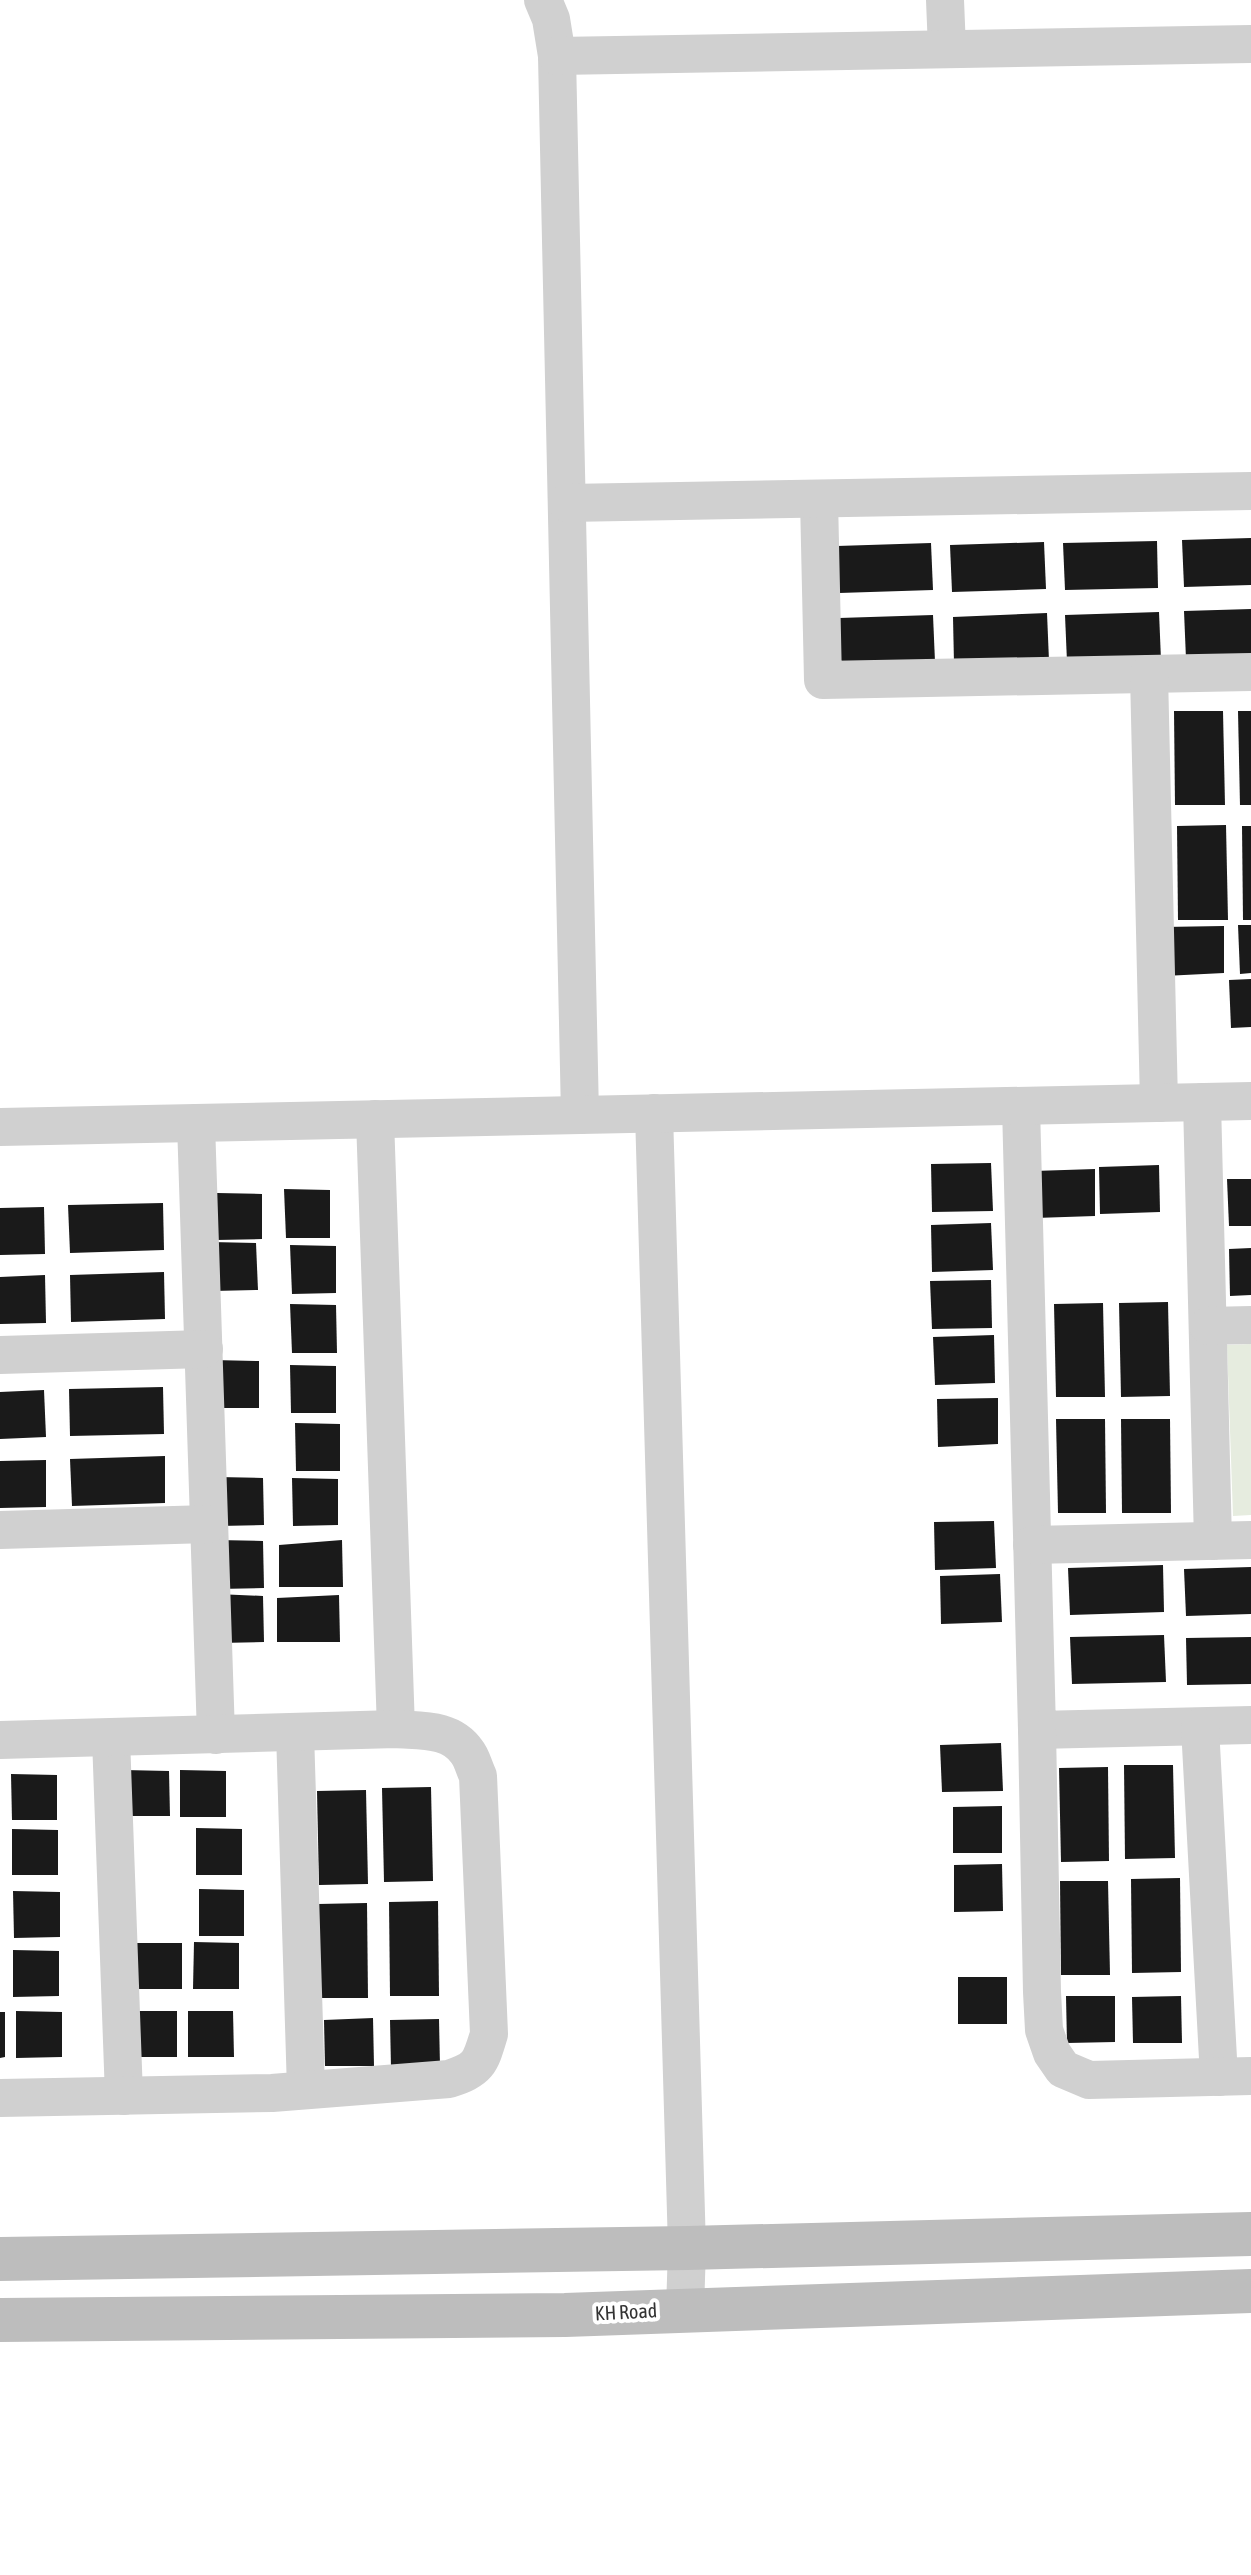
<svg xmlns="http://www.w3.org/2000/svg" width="1251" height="2575" font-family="'Asap Condensed',sans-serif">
<rect width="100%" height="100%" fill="#fff"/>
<polygon fill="#e6ecdf" points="1251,1344 1251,1515 1233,1516 1227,1345"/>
<g fill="#1a1a1a">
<polygon points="1251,538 1251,585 1184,587 1182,540"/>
<polygon points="1157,541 1158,588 1065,590 1063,543"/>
<polygon points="1044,542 1046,589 952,592 950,545"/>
<polygon points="931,543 933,590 839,593 837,546"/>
<polygon points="1251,609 1251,657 1186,659 1184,611"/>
<polygon points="1159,612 1161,660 1067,662 1065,615"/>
<polygon points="1047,613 1049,661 954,664 953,617"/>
<polygon points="933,615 935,662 840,665 839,618"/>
<polygon points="1174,711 1223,711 1225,805 1175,805"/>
<polygon points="1238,711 1251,711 1251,805 1240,805"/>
<polygon points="1226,825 1228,920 1178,920 1177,826"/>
<polygon points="1242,826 1251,826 1251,920 1243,920"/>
<polygon points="1238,925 1251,925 1251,973 1240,974"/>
<polygon points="1224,926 1224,973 1164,976 1163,927"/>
<polygon points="1251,979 1251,1027 1231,1028 1229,980"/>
<polygon points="991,1163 993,1211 932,1212 931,1164"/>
<polygon points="1159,1165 1160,1212 1100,1214 1099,1167"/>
<polygon points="1095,1169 1095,1216 1035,1218 1034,1171"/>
<polygon points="1227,1179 1251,1179 1251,1226 1229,1226"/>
<polygon points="284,1189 330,1190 330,1238 286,1238"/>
<polygon points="217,1193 262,1194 262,1239 216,1240"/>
<polygon points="163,1203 164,1250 70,1253 68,1205"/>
<polygon points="44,1207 45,1254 0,1255 0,1208"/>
<polygon points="991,1223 993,1270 932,1272 931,1225"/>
<polygon points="211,1242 256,1243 258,1290 213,1291"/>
<polygon points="290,1245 336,1246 336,1293 292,1294"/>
<polygon points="1251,1248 1251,1295 1230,1296 1229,1249"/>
<polygon points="164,1272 165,1319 71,1322 70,1275"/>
<polygon points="45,1275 46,1323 0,1324 0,1277"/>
<polygon points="991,1280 992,1328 932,1329 930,1281"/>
<polygon points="1168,1302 1170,1396 1121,1397 1119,1303"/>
<polygon points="1103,1303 1105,1397 1056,1397 1054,1304"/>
<polygon points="290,1304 336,1305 337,1353 292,1353"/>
<polygon points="994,1335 995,1383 935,1385 933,1337"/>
<polygon points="213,1360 259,1361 259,1408 214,1408"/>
<polygon points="290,1365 336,1366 336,1413 291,1413"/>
<polygon points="163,1387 164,1434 70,1436 69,1389"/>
<polygon points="44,1390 46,1437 0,1439 0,1392"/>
<polygon points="998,1398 998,1444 938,1447 937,1399"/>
<polygon points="1056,1419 1105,1419 1106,1513 1058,1513"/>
<polygon points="1121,1419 1170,1419 1171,1513 1122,1513"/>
<polygon points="295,1423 340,1424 340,1471 296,1471"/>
<polygon points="165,1456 165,1503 72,1506 70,1459"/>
<polygon points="46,1460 46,1507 0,1508 0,1461"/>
<polygon points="218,1477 263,1478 264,1525 219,1526"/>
<polygon points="292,1478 338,1479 338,1525 293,1526"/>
<polygon points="994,1521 996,1568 935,1570 934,1522"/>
<polygon points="217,1540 263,1541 264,1588 218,1589"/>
<polygon points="342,1540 343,1587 279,1587 279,1545"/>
<polygon points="1163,1565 1164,1612 1070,1615 1068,1568"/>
<polygon points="1251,1567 1251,1614 1186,1616 1184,1569"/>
<polygon points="1000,1574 1002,1622 941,1624 940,1576"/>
<polygon points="217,1594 263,1596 264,1642 219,1643"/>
<polygon points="339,1595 340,1642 277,1642 277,1598"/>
<polygon points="1164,1635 1166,1682 1072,1684 1070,1637"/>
<polygon points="1251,1637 1251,1684 1187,1685 1186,1638"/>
<polygon points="1001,1743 1003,1791 942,1792 940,1745"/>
<polygon points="1124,1765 1173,1765 1175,1858 1125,1859"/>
<polygon points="1108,1767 1109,1861 1061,1862 1059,1768"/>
<polygon points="124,1770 169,1771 170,1816 124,1816"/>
<polygon points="180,1770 226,1771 226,1817 180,1817"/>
<polygon points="11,1774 57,1775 57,1820 12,1820"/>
<polygon points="431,1787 433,1881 384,1882 382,1788"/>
<polygon points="366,1790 368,1884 319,1885 317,1791"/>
<polygon points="1002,1806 1002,1853 953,1853 953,1807"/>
<polygon points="196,1828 242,1829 242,1875 196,1875"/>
<polygon points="12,1829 58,1830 58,1875 12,1875"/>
<polygon points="1002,1864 1003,1911 954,1912 954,1865"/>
<polygon points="1180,1878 1181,1972 1132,1973 1131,1879"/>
<polygon points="1060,1881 1108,1881 1110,1975 1061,1975"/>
<polygon points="199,1889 244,1890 244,1936 199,1936"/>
<polygon points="13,1891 60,1892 60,1937 14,1938"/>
<polygon points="438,1901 439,1996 390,1996 389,1902"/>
<polygon points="367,1903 368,1998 319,1998 318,1904"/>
<polygon points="194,1942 239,1943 239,1989 193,1989"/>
<rect x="137" y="1943" width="45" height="46"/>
<polygon points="13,1950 59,1951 59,1996 13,1997"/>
<rect x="958" y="1977" width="49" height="47"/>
<polygon points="1066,1996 1115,1996 1115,2042 1067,2043"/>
<polygon points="1181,1996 1182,2043 1133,2043 1132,1997"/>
<polygon points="16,2011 62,2012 62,2057 16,2058"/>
<polygon points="131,2011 177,2011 177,2057 132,2057"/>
<polygon points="188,2011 233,2011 234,2057 188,2057"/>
<polygon points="0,2012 5,2012 5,2057 0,2058"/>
<polygon points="373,2018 374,2066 325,2066 324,2020"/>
<polygon points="439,2019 440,2066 391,2067 390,2020"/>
</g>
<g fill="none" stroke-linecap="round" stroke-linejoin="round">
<g stroke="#d0d0d0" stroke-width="38">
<polyline points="543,0 551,19 557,56 580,1115"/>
<polyline points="945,0 947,49"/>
<polyline points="557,56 1251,44"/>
<polyline points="819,499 823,680 1251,672"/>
<polyline points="567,503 1251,491"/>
<polyline points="1149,674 1159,1103"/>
<polyline points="1202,1102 1213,1541"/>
<polyline points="1021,1106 1037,1730 1251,1725"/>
<polyline points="654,1113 687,2248 685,2310"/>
<polyline points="375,1119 396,1729"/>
<polyline points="196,1123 216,1735"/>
<polyline points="0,1127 1251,1101"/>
<polyline points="1208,1326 1251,1325"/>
<polyline points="0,1355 204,1349"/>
<polyline points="0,1530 209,1524"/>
<polyline points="1032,1545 1251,1540"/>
<polyline points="1200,1727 1219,2077"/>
<polyline points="1037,1730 1042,1992 1044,2030 1052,2053 1063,2069 1089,2080 1251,2076"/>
<polyline points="295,1732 306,2090"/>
<polyline points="111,1738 124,2096"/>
<path d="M0,1740L396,1729C421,1731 451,1728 467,1752C472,1758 474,1768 478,1776L489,2034C480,2064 479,2069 449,2079L272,2093L0,2098"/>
</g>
<g stroke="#bdbdbd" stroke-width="44">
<polyline points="0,2259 687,2248 1251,2234"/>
<polyline points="0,2320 565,2315 1251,2291"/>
</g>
</g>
<g text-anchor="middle" stroke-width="8" stroke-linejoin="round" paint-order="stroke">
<g font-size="20" fill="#333" stroke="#fff">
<text transform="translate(626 2312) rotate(-3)" y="7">KH Road</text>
</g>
</g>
</svg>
